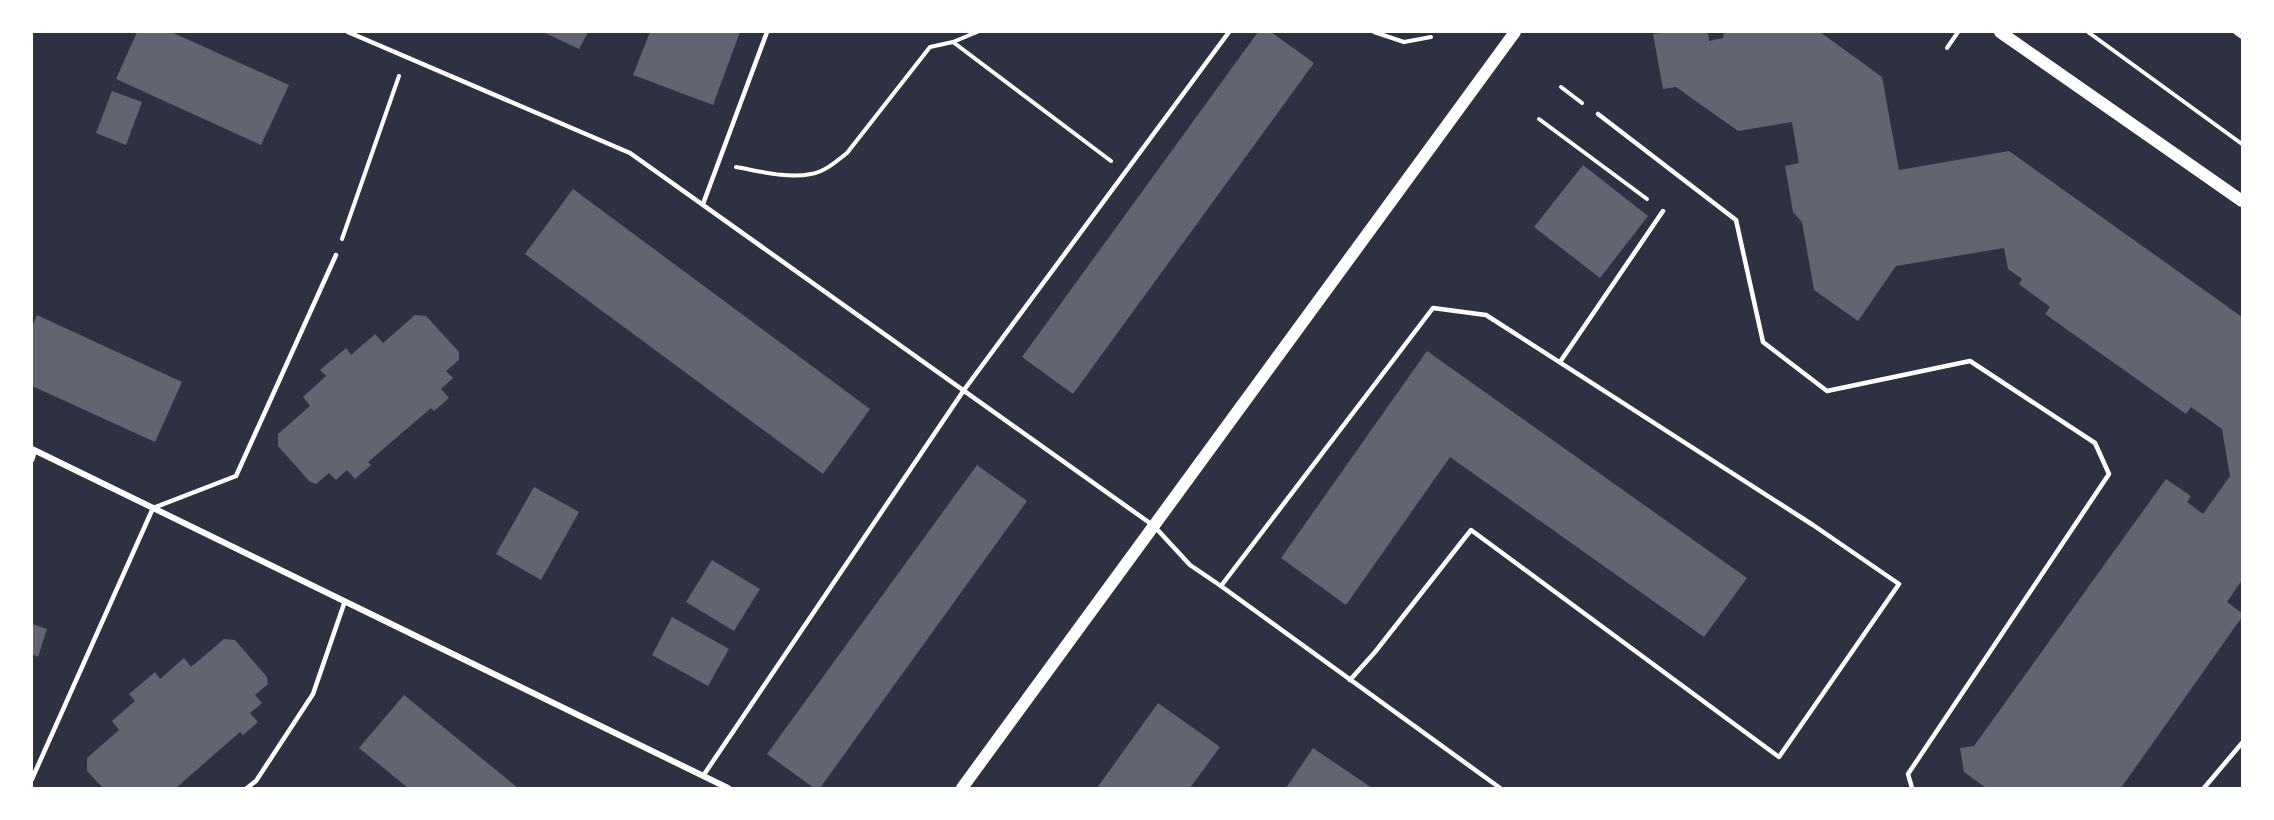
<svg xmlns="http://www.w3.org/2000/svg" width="2274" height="820" font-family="'Fira Sans',sans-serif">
<rect width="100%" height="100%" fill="#2d3142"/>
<g fill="#626471">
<polygon points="137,32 171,32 289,85 261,145 116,79"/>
<polygon points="543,32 588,32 579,49"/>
<polygon points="650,32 740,32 713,105 633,75"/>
<polygon points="1258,32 1271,32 1314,63 1073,394 1022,357"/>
<polygon points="1670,32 1708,32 1709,41 1723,38 1724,32 1820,32 1882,77 1899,170 2009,151 2242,317 2242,580 2227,602 2242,613 2242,617 2121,788 1986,788 1964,772 1960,748 1974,746 2166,479 2191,496 2187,502 2203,514 2230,476 2222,429 2191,407 2186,414 2045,314 2050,307 2019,284 2022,279 2008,269 2004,248 1896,266 1858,321 1814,290 1802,222 1793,212 1785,166 1799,163 1792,122 1738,131 1676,87 1663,89 1653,34"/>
<polygon points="112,91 142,102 126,145 96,133"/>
<polygon points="1583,165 1648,216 1600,278 1534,227"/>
<polygon points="573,189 870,409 823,474 525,254"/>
<polygon points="37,315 182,382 155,442 32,386 32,327"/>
<polygon points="415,315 426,316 459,352 459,360 446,371 453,378 441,389 449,398 434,411 431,408 368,462 371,465 355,479 347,470 336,480 329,473 316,484 310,482 278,446 278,434 310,406 303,397 326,376 320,370 346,348 351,355 375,334 383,343"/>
<polygon points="1427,351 1747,578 1704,637 1450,457 1346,605 1281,558"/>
<polygon points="977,465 1027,501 820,788 814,788 767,754"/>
<polygon points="534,487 579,512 541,580 496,554"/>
<polygon points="712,560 760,589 734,631 686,602"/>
<polygon points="672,617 729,649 708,686 652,655"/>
<polygon points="32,624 47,629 38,657 32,654"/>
<polygon points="224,639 235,640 267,677 268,684 255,695 262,703 250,713 258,722 243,735 240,732 177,787 178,788 103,788 87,771 87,758 119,730 112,721 135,701 129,694 155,672 160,679 184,658 191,667"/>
<polygon points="404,695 518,788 408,788 359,748"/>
<polygon points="1158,703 1220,747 1190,788 1097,788"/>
<polygon points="1313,748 1372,788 1286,788"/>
</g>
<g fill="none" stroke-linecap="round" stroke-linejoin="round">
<g stroke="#fff" stroke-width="4">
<polyline points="1374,32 1404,42 1431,37"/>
<polyline points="2088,32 2242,144"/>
<polyline points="2235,32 2242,37"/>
<polyline points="953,42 1111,161"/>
<polyline points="1947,48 1958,32"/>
<polyline points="1561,87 1582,103"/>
<polyline points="1539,119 1647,199"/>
<path d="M736,167C759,171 787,179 811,174C824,172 836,162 847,153L930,47L953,42L977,32"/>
<polyline points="342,239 399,76"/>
</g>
<g stroke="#fff" stroke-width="4.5">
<polyline points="348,32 630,153 1154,526 1190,565 1221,586 1500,788"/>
<polyline points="1598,114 1736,220 1763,342 1827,391 1970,361 2095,443 2109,474 1908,774 1912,788"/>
<polyline points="703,204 767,32"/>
<polyline points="1560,362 1663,211"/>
<polyline points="32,460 35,451"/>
<polyline points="1221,586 1433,308 1486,315 1813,525 1899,584 1779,757 1471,530 1375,652 1350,680"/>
<polyline points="703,776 964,390 1229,32"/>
<polyline points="32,779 153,508 236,476 336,255"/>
<polyline points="247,788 256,781 313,694 345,601"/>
<polyline points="2204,788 2242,743"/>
</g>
<polyline stroke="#fff" stroke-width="6" points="32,449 728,788"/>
<g stroke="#fff" stroke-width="12">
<polyline points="2000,32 2242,201"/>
<polyline points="962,788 1515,32"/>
</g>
</g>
<rect width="2274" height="820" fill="none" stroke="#ffffff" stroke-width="66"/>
</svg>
